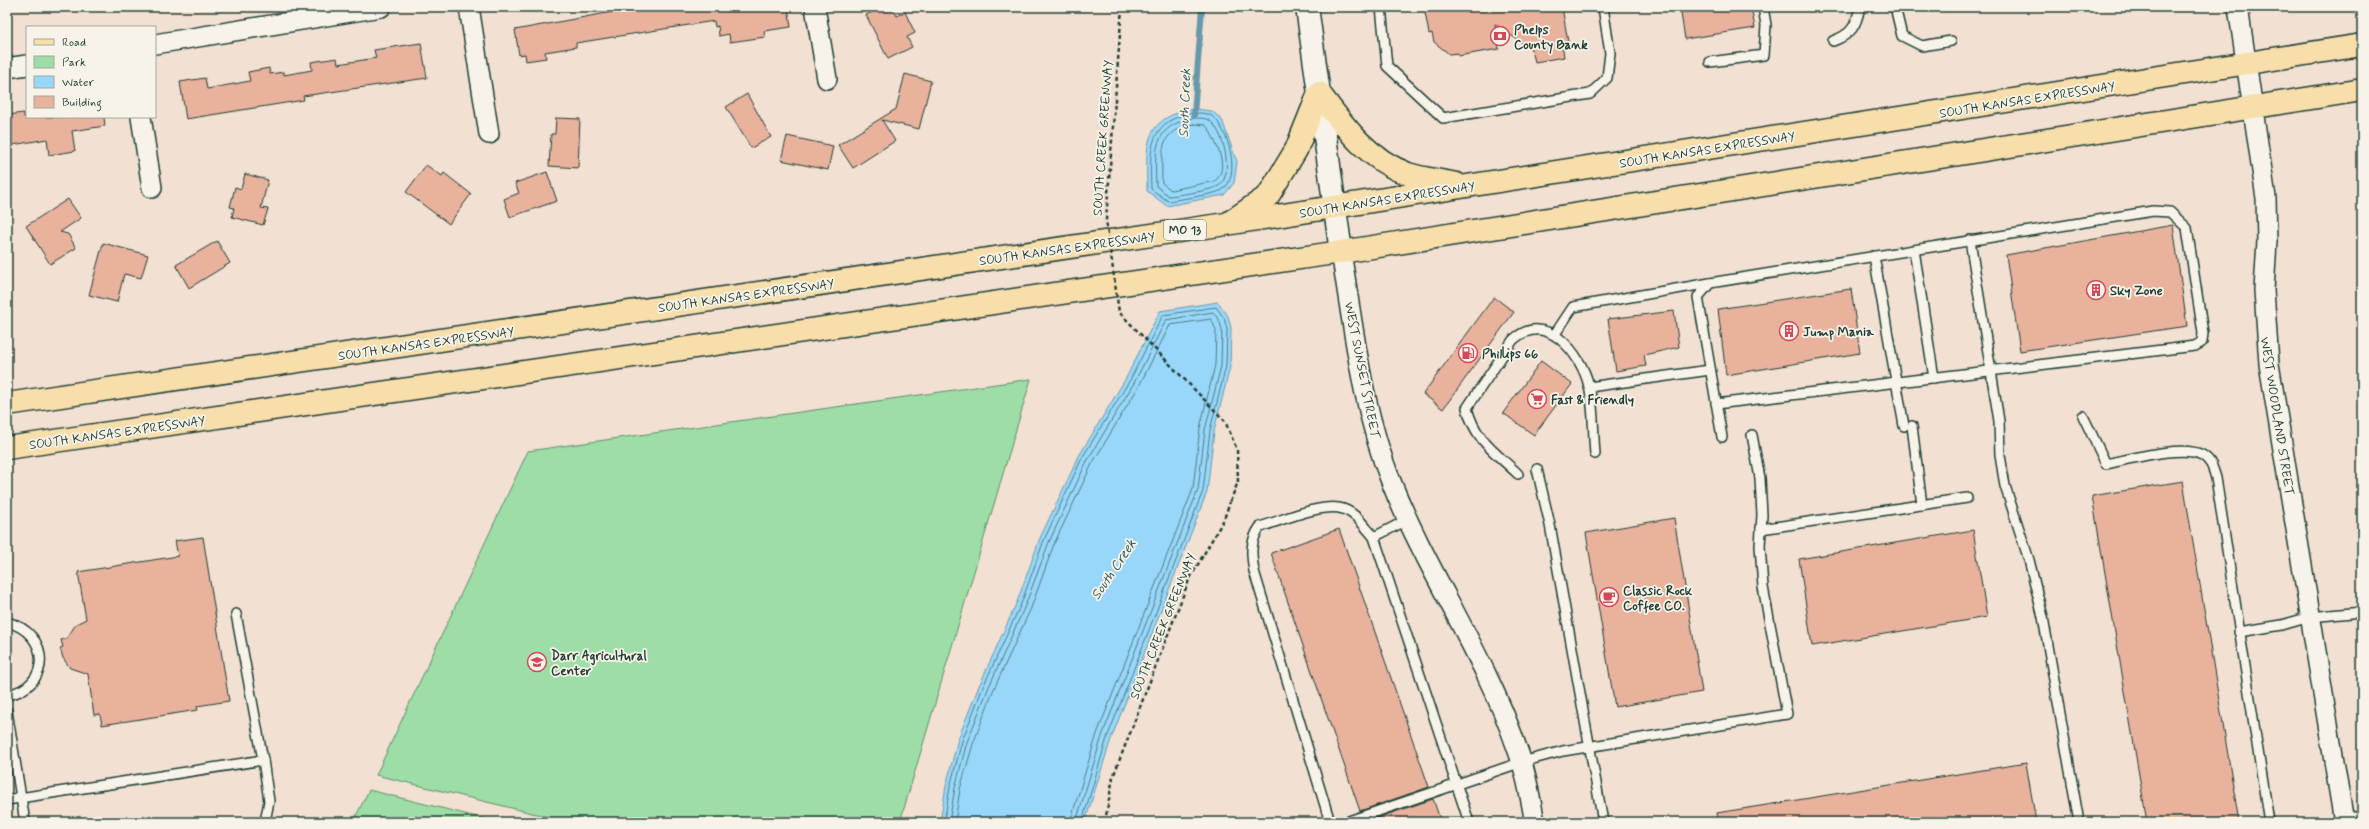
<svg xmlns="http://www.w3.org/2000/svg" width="2369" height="829" font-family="Mynerve,sans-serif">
<rect width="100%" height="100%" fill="#f2e0d2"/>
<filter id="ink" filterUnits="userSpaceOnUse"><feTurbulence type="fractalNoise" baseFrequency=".025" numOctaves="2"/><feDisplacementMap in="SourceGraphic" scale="8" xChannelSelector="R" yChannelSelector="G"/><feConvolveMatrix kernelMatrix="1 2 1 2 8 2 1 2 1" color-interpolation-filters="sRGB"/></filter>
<g filter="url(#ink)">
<g fill="#9ddda6" stroke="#5e8d6d">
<polygon points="1031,379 900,822 569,822 376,775 528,451"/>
<polygon points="369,790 497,822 353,822"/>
</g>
<g fill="#98d7f9" stroke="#6899aa">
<path d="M1194,109L1212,111L1222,120L1237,162L1234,183L1224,195L1167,206L1147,191C1147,148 1140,118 1194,109Z"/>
<polygon points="1218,302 1228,316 1231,328 1230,367 1214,431 1207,492 1111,739 1085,822 940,822 946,786 958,739 979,686 1017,602 1040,538 1079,456 1126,378 1160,311"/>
</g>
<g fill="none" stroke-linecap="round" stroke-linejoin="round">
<g stroke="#4f7b83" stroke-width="1">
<path d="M1194,113C1199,113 1208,113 1212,116C1228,128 1242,177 1222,190C1217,194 1177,200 1168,201L1151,189C1150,150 1147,120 1194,113Z"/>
<path d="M1194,118C1199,118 1205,118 1209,120C1223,129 1234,173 1220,185C1215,190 1179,195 1169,196L1156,186C1155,151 1152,125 1194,118Z"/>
<path d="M1194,124L1205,125L1209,129C1216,144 1230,168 1215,181L1171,190L1162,183C1162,153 1157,130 1194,124Z"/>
<polyline points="944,822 950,787 962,741 983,687 1021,604 1044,540 1082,458 1130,380 1163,315 1216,307 1224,318 1227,329 1226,366 1210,430 1203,491 1107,738 1082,822"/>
<polyline points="949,822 955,788 967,742 988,689 1025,606 1049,542 1087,461 1134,383 1166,320 1213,312 1219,320 1222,329 1221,366 1205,430 1198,490 1102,736 1076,822"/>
<polyline points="955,822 960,789 973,744 993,691 1031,608 1054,544 1092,464 1139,386 1170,325 1211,319 1216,330 1215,365 1200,428 1193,489 1097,734 1070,822"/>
</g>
<polyline stroke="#6899aa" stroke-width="6" points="1194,115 1202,7"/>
</g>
<g fill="#e8b29d" stroke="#1f3d34">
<polygon points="639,7 788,7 791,27 764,31 765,37 730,42 729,34 719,36 718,26 715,27 714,21 576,43 576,47 545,52 546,58 526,61 525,54 519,55 515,30"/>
<polygon points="882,7 892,7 897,16 905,12 915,33 907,37 912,47 888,59 866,15"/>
<polygon points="1424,7 1562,7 1568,42 1562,43 1564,57 1535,62 1532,50 1495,24 1499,49 1458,56 1458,53 1449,54 1434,42 1432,33 1429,34"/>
<polygon points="1680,7 1751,7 1755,28 1685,39"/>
<polygon points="421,43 427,78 303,96 304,100 186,119 180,82 205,78 207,89 250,81 248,72 269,68 270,74 284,72 284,75 312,70 311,62 337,58 338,64 376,58 374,50"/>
<polygon points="905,74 931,81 919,129 882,120 895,141 853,168 838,145 896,109"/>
<polygon points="747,94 771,137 751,148 726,107"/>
<polygon points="24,113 24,117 104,117 105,126 72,131 75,151 49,155 47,139 7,146 7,115"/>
<polygon points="556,118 580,119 578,168 549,166 551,134 555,134"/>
<polygon points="787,136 833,146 828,170 781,160"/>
<polygon points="426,165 442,176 444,173 471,194 449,224 406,192"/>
<polygon points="547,172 557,201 510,217 504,199 519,193 515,183"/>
<polygon points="245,174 268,180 261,208 268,209 263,225 232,217 234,208 230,207 235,187 241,189"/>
<polygon points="68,199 81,218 60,232 68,234 76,248 50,264 26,226"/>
<polygon points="2173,225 2187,326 2020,351 2006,255"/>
<polygon points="217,241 230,263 189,288 176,265"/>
<polygon points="103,243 148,255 141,278 124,274 117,302 89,295"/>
<polygon points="1851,289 1860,353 1726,375 1718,309"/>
<polygon points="1494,297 1514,312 1443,409 1423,394"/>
<polygon points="1674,311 1679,347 1644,355 1646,366 1616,371 1608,319"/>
<polygon points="1541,361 1572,384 1534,435 1503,413"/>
<polygon points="2183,481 2239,822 2147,822 2092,496"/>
<polygon points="1674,518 1702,692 1615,707 1586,533"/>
<polygon points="1339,529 1429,787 1360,811 1271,553"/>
<polygon points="1973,530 1987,617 1812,646 1799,559"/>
<polygon points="203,537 229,701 197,706 198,710 102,725 100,714 94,715 88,674 70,668 63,658 60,648 63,647 61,640 67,638 76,624 86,619 78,572 178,556 175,541"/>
<polygon points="2026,763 2036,822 1718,822 1717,813"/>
<polygon points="1433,799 1441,822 1365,822"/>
</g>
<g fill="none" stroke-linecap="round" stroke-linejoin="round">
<g stroke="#1f3d34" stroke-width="12">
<g id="service">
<polyline points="1381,7 1387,66 1443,118 1590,94 1607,78 1610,53 1603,7"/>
<polyline points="1895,7 1902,36 1922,46 1951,41"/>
<path d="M1833,41C1852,34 1856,26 1860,7"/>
<polyline points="1710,62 1764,55 1766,25 1763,7"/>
<polyline points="1970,240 1999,421 2000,455 2005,486 2029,560 2043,617 2079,822"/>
<polyline points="1914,250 1934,378"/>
<polyline points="1874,256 1904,426"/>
<polyline points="1555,334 1573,307 1710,283"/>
<polyline points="1589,387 1710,370"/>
<polyline points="1716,404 2195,346 2202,342 2203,333 2187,228 2170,212 2153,211 1710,283 1698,297 1722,437"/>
<path d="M2083,416L2106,464C2127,460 2183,444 2202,455C2211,460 2213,468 2216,478L2269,822"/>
<polyline points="1912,426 1922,505"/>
<polyline points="1537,469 1550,525 1603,822"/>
<path d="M1518,474C1495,452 1475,440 1467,408L1513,340C1546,310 1581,353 1589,386C1594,407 1593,432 1595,454"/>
<polyline points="1761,529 1967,498"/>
<polyline points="1374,537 1469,822"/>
<path d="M7,622C51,633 52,687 7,695"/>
<polyline points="2239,632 2282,625 2310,617 2362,612"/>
<polyline points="7,711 25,822"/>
<polyline points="263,760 269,801 265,822"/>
<polyline points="7,800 263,760 236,614"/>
<polyline points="2344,818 2362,815"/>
<path d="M1330,822L1254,571C1251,554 1250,541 1260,527C1280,521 1324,502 1343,509C1356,513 1365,527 1374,537L1407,520"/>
<polyline points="1346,822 1522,762 1563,751 1787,714 1763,587 1760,546 1762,515 1760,478 1752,435"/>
</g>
</g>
<g stroke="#1f3d34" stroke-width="22">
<g id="minor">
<polyline points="469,7 489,134"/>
<polyline points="815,7 827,79"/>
<polyline points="2238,7 2266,198 2267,241 2264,290 2269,364 2344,822"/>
<polyline points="155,44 381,7"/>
<polyline points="7,68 27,65"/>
<polyline points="141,117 152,188"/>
<path d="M1341,252C1354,330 1362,410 1392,484C1429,575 1486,657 1518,751C1527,774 1530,798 1535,822"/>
</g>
</g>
<g stroke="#1f3d34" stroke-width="25">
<polyline id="secondary" points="1307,7 1341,252"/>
</g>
<g stroke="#1f3d34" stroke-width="25">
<g id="primary">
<path d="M1230,222L1268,196L1296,150L1319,93C1344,126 1367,159 1408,174C1423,179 1440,180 1456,184"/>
<polyline points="7,404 1226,224 2362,45"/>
<polyline points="7,448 1341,252 2362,90"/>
</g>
</g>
<polyline stroke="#1f3d34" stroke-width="2.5" stroke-dasharray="4 3" stroke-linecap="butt" points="1105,822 1113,777 1189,580 1224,519 1230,502"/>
<use href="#service" stroke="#f7f3e8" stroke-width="9"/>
<use href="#minor" stroke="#f7f3e8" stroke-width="19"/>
<use href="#secondary" stroke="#f7f3e8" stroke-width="22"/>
<use href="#primary" stroke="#f8deab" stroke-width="22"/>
<polyline stroke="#1f3d34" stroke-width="2.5" stroke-dasharray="4 3" stroke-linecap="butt" points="1122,7 1106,220 1119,312 1225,421 1237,450 1238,482 1230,502"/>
</g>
</g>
<defs>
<g id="bank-ring" transform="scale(1)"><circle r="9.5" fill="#f7f3e8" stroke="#d1495b" stroke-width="1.5"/><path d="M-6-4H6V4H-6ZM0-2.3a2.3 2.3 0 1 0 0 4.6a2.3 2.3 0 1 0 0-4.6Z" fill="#d1495b"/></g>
<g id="building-ring" transform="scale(1)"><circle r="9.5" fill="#f7f3e8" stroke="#d1495b" stroke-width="1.5"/><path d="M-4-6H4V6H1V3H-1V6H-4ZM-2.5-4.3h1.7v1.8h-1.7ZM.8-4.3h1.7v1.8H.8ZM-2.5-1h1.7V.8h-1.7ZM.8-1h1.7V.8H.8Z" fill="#d1495b"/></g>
<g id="fuel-ring" transform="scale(1)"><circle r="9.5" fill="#f7f3e8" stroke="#d1495b" stroke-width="1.5"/><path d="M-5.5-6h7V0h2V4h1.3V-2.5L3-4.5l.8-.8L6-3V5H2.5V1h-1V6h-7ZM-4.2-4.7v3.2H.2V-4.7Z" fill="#d1495b"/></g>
<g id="supermarket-ring" transform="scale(1)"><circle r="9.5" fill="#f7f3e8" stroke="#d1495b" stroke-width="1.5"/><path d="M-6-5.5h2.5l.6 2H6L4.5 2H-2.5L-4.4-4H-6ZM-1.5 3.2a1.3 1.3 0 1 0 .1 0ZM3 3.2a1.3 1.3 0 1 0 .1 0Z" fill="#d1495b"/></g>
<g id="cafe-ring" transform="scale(1)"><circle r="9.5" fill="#f7f3e8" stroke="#d1495b" stroke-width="1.5"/><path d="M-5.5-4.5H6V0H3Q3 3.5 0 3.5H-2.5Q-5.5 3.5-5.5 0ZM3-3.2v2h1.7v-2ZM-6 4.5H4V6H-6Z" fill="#d1495b"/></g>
<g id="university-ring" transform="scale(1)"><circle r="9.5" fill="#f7f3e8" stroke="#d1495b" stroke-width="1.5"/><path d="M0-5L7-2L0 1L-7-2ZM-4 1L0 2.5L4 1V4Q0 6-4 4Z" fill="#d1495b"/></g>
</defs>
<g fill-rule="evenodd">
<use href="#bank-ring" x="1500" y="36"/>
<use href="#building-ring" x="2096" y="290"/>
<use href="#building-ring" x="1789" y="331"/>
<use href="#fuel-ring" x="1468" y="353"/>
<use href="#supermarket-ring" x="1537" y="399"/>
<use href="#cafe-ring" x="1609" y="597"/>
<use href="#university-ring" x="537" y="662"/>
</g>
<g text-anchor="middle" stroke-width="3.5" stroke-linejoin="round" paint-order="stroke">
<rect fill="#f7f3e8" stroke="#60746a" stroke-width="1" x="1164" y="220" width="42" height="20" rx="3"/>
<g font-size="12" font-weight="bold" fill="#1f3d34">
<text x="1185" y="234">MO 13</text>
</g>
<g font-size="13" font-weight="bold" fill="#1f3d34" stroke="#f7f3e8" text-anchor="start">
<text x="1514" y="34">Phelps<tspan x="1514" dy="15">County Bank</tspan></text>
<text x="2110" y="295">Sky Zone</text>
<text x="1803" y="336">Jump Mania</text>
<text x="1482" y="358">Phillips 66</text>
<text x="1551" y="404">Fast &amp; Friendly</text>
<text x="1623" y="595">Classic Rock<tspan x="1623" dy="15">Coffee CO.</tspan></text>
<text x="551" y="660">Darr Agricultural<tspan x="551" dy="15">Center</tspan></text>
</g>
<g font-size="13" fill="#1f3d34" stroke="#f7f3e8">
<text transform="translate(2027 99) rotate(-9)" y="5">SOUTH KANSAS EXPRESSWAY</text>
<text transform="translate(1102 138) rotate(-86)" y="5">SOUTH CREEK GREENWAY</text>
<text transform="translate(1707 149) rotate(-9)" y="5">SOUTH KANSAS EXPRESSWAY</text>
<text transform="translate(1387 199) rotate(-9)" y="5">SOUTH KANSAS EXPRESSWAY</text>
<text transform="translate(1067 248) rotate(-8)" y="5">SOUTH KANSAS EXPRESSWAY</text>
<text transform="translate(746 295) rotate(-8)" y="5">SOUTH KANSAS EXPRESSWAY</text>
<text transform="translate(426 343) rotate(-8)" y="5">SOUTH KANSAS EXPRESSWAY</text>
<text transform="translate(1363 370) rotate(79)" y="5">WEST SUNSET STREET</text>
<text transform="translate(2278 416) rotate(81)" y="5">WEST WOODLAND STREET</text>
<text transform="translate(117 432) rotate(-8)" y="5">SOUTH KANSAS EXPRESSWAY</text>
<text transform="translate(1162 626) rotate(-68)" y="5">SOUTH CREEK GREENWAY</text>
</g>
<g font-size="14" font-style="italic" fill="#375c5b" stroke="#f7f3e8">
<text transform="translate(1184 103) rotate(-88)" y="5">South Creek</text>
<text transform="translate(1113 569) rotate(-56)" y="5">South Creek</text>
</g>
</g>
<rect width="2369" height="829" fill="none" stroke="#f7f3e8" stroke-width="24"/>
<rect x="12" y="12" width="2345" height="805" fill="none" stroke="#1f3d34" stroke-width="1.5" filter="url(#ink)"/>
<rect x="26" y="26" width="130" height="92" fill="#f7f3e8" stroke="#a1aaa0"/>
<rect x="34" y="39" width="20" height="6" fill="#f8deab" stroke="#a1aaa0"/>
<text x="62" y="46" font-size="12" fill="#1f3d34">Road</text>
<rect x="34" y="56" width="20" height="12" fill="#9ddda6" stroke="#a1aaa0"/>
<text x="62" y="66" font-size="12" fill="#1f3d34">Park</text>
<rect x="34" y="76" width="20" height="12" fill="#98d7f9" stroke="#a1aaa0"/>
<text x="62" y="86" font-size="12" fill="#1f3d34">Water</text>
<rect x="34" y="96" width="20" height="12" fill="#e8b29d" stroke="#a1aaa0"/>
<text x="62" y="106" font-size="12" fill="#1f3d34">Building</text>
</svg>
